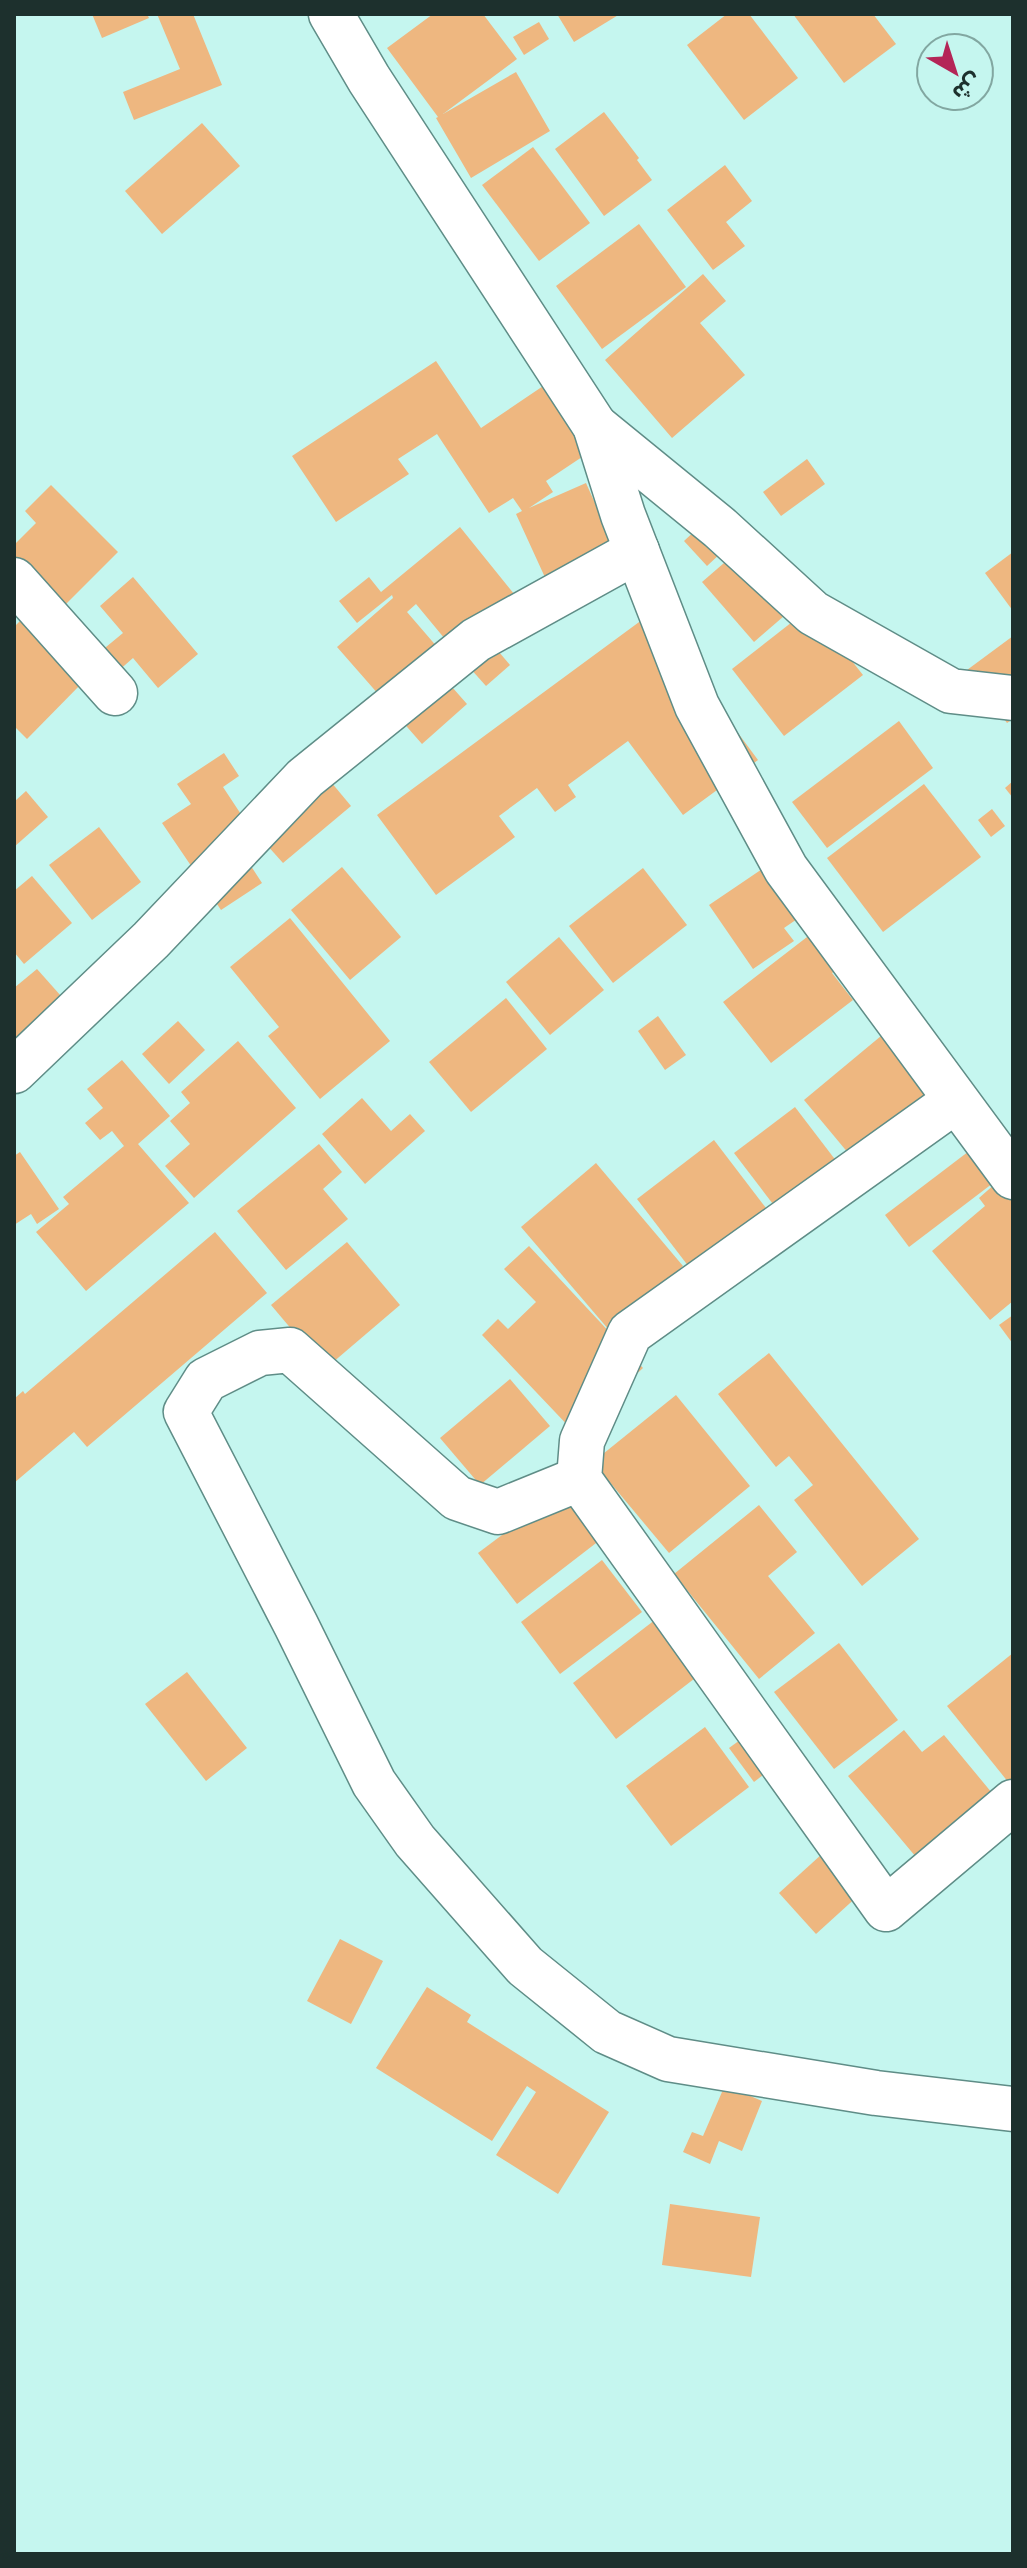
<svg xmlns="http://www.w3.org/2000/svg" width="1027" height="2568" font-family="Roboto,'Noto Sans Arabic',sans-serif">
<rect width="100%" height="100%" fill="#c5f6ef"/>
<g fill="#eeb780">
<polygon points="92,14 147,14 149,18 102,38"/>
<polygon points="157,14 193,14 222,85 134,120 123,92 180,69"/>
<polygon points="433,14 483,14 517,59 443,114 516,72 550,131 471,178 436,118 438,117 387,48"/>
<polygon points="557,14 620,14 574,42"/>
<polygon points="727,14 749,14 798,78 744,120 687,45"/>
<polygon points="793,14 873,14 896,44 844,83"/>
<polygon points="539,22 549,39 524,55 513,37"/>
<polygon points="604,112 639,158 637,160 652,180 604,216 555,149"/>
<polygon points="202,123 240,166 162,234 125,191"/>
<polygon points="533,147 590,223 539,261 482,185"/>
<polygon points="725,165 752,201 726,222 745,246 713,270 667,210"/>
<polygon points="639,224 686,287 602,349 556,286"/>
<polygon points="703,274 726,301 700,323 745,375 672,438 605,360"/>
<polygon points="436,361 481,428 555,378 600,445 546,481 553,492 529,508 586,483 628,577 559,608 516,514 522,511 513,498 489,513 437,434 398,459 409,474 336,522 292,456"/>
<polygon points="807,459 825,484 781,516 763,492"/>
<polygon points="51,485 118,552 62,608 14,560 14,545 36,523 25,511"/>
<polygon points="460,527 527,610 464,662 416,604 407,612 463,677 452,687 467,704 422,744 337,647 393,598 392,595 357,623 339,601 369,577 381,592"/>
<polygon points="699,527 722,552 707,566 684,541"/>
<polygon points="739,550 791,610 754,642 702,582"/>
<polygon points="1013,552 1013,611 985,573"/>
<polygon points="133,577 198,654 158,688 133,658 117,672 100,652 123,633 100,606"/>
<polygon points="810,608 863,675 784,736 732,669"/>
<polygon points="650,614 758,760 683,815 628,741 568,785 576,797 555,812 537,788 499,816 515,837 436,895 377,815"/>
<polygon points="22,619 84,681 27,739 14,726 14,627"/>
<polygon points="1013,636 1013,719 1007,723 967,670"/>
<polygon points="493,645 510,665 486,686 469,667"/>
<polygon points="899,721 933,768 827,848 792,802"/>
<polygon points="224,753 239,776 223,787 256,837 239,848 262,883 221,910 162,823 191,804 177,784"/>
<polygon points="326,776 351,806 283,863 257,834"/>
<polygon points="1013,781 1013,798 1005,788"/>
<polygon points="924,784 981,857 883,932 827,858"/>
<polygon points="26,791 48,817 14,847 14,802"/>
<polygon points="992,809 1005,826 991,837 978,820"/>
<polygon points="99,827 141,882 92,920 49,865"/>
<polygon points="768,865 803,915 784,928 794,941 753,969 709,905"/>
<polygon points="342,867 401,937 350,980 291,910"/>
<polygon points="643,868 687,925 613,983 569,926"/>
<polygon points="32,876 72,923 24,964 14,952 14,891"/>
<polygon points="290,918 390,1041 320,1099 268,1036 279,1027 230,967"/>
<polygon points="820,927 847,962 832,973 853,1000 771,1063 723,1002"/>
<polygon points="559,937 604,990 550,1035 506,982"/>
<polygon points="37,969 85,1023 14,1081 14,988"/>
<polygon points="506,998 547,1049 471,1112 429,1062"/>
<polygon points="658,1016 686,1055 665,1070 638,1031"/>
<polygon points="178,1021 205,1050 169,1084 142,1054"/>
<polygon points="887,1031 952,1109 869,1178 804,1100"/>
<polygon points="238,1041 296,1108 194,1198 165,1166 190,1144 170,1121 190,1103 181,1092"/>
<polygon points="122,1060 170,1116 138,1144 189,1203 86,1291 36,1232 69,1204 63,1197 124,1146 112,1131 100,1140 85,1123 103,1108 87,1089"/>
<polygon points="362,1098 391,1131 410,1114 425,1131 365,1184 322,1134"/>
<polygon points="795,1107 853,1183 792,1229 734,1153"/>
<polygon points="714,1140 766,1208 689,1267 637,1199"/>
<polygon points="981,1142 1005,1174 909,1247 885,1215"/>
<polygon points="319,1144 342,1172 323,1189 348,1219 286,1270 237,1211"/>
<polygon points="20,1152 59,1209 37,1224 31,1214 14,1225 14,1156"/>
<polygon points="596,1163 683,1266 609,1330 521,1227"/>
<polygon points="1004,1176 1013,1187 1013,1301 990,1320 932,1251 985,1206 979,1198"/>
<polygon points="215,1232 267,1293 87,1447 74,1432 14,1483 14,1399 23,1391 25,1394"/>
<polygon points="347,1242 400,1305 325,1369 271,1305"/>
<polygon points="529,1246 643,1368 574,1432 482,1335 498,1319 508,1329 536,1302 504,1269"/>
<polygon points="1013,1315 1013,1344 999,1325"/>
<polygon points="769,1353 919,1539 862,1586 794,1500 813,1485 789,1456 776,1467 718,1394"/>
<polygon points="510,1379 550,1426 480,1485 440,1438"/>
<polygon points="676,1395 750,1486 669,1553 593,1462"/>
<polygon points="562,1490 600,1540 517,1604 478,1553"/>
<polygon points="759,1505 797,1552 768,1576 815,1633 759,1679 674,1574"/>
<polygon points="602,1560 642,1612 560,1674 521,1622"/>
<polygon points="660,1616 703,1672 616,1739 573,1683"/>
<polygon points="839,1643 898,1720 834,1769 774,1692"/>
<polygon points="1013,1653 1013,1788 947,1706"/>
<polygon points="187,1672 247,1748 206,1781 145,1704"/>
<polygon points="705,1727 749,1787 671,1846 626,1786"/>
<polygon points="904,1730 922,1752 944,1735 992,1793 916,1857 848,1776"/>
<polygon points="747,1735 772,1768 754,1782 729,1748"/>
<polygon points="822,1854 860,1894 816,1934 779,1893"/>
<polygon points="340,1939 383,1961 351,2024 307,2001"/>
<polygon points="427,1987 471,2015 467,2022 609,2112 558,2194 496,2155 536,2092 527,2086 492,2141 376,2068"/>
<polygon points="725,2085 762,2101 742,2151 719,2141 710,2164 683,2152 692,2132 703,2136"/>
<polygon points="670,2204 760,2217 751,2277 662,2265"/>
</g>
<g fill="none" stroke-linecap="round" stroke-linejoin="round">
<g stroke="#5f8d87" stroke-width="47">
<g id="street">
<polyline points="331,14 369,79 595,426 623,515 697,706 786,869 1013,1177"/>
<polyline points="595,426 720,528 813,613 951,691 1013,698"/>
<polyline points="14,580 115,693"/>
<polyline points="14,1071 151,940 305,778 476,640 637,551"/>
<polyline points="955,1101 630,1333 582,1441 579,1479 886,1909 1013,1802"/>
<polyline points="579,1479 498,1512 457,1498 290,1350 260,1353 206,1380 186,1412 296,1625 374,1783 415,1841 525,1966 607,2032 668,2059 876,2093 1013,2109"/>
</g>
</g>
<use href="#street" stroke="#fff" stroke-width="44"/>
</g>
<rect width="1027" height="2568" fill="none" stroke="#1d302d" stroke-width="32"/>
<g transform="translate(955 72) rotate(141)"><circle r="38" fill="#c5f6ef" stroke="#82a7a1" stroke-width="2"/>
<path d="M0-6L14 30L0 20L-14 30Z" fill="#b42557"/>
<text y="-12" font-size="22" font-weight="bold" text-anchor="middle" fill="#1d302d">ش</text>
</g>
</svg>
